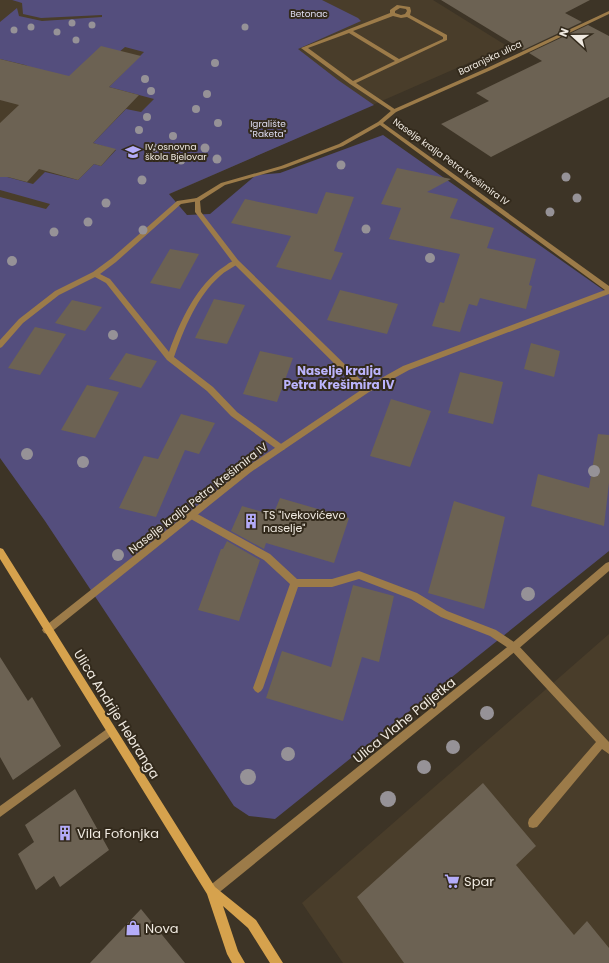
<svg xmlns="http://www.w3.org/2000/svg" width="609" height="963" font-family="Poppins,sans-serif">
<rect width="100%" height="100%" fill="#3d3426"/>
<g fill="#493d2a">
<polygon points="0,0 12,0 22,2 168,0 433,0 507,46 156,200 0,300"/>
<polygon points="609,634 609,963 343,963 302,903"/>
</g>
<polygon fill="#544e7d" points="12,0 322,0 358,18 361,21 298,49 338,80 374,105 169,194 187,215 210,214 256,175 280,173 383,135 609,294 609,551 275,819 249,816 234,806 45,521 0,458 0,197 46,209 50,204 0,190 0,175 33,184 45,172 78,180 94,164 101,166 116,150 93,143 126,109 141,112 154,99 109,87 144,52 125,47 78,87 25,65 0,59 0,22 17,8 19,16 42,21 102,17 102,15 41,18 23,14 22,3"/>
<g fill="#6c6253">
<polygon points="441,0 590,0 565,13 582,22 523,50"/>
<polygon points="588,25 609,36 609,97 491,157 441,124 489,101 476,93 542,61 529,53"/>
<polygon points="101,46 141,56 109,87 139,95 93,143 116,149 101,166 94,164 78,180 39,169 27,182 8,177 0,177 0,123 19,105 0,100 0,59 69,76"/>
<polygon points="397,168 451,179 427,192 458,199 450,218 494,228 487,248 536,259 529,285 532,286 526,309 480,298 477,306 469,304 460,332 432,326 440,302 444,303 460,254 389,239 401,208 381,204"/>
<polygon points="326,192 354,197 334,251 343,253 331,280 276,267 291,236 231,223 245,199 317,214"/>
<polygon points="170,249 199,254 180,289 150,283"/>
<polygon points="340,290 398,304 387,334 327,320"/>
<polygon points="214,299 245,305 227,344 195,338"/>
<polygon points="72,300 102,307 85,331 55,323"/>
<polygon points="35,327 66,334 40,375 8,368"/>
<polygon points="531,343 560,351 554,377 524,369"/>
<polygon points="260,351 293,358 277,402 243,394"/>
<polygon points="126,353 157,361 141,388 109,379"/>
<polygon points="460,372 503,382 493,424 448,413"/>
<polygon points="87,385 119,392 95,438 61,430"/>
<polygon points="391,399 431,411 410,467 370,456"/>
<polygon points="181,414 215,423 199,454 185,450 156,517 119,508 144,456 158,459"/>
<polygon points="598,434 609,435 609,483 604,526 531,506 538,474 589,488"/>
<polygon points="280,498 349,518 334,563 266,543 264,549 231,531 242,506 273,515"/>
<polygon points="454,501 505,517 484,609 428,593"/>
<polygon points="227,541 260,560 239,621 198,610 221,549 223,549"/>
<polygon points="353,585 394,596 379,662 362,657 343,721 266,698 282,651 331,667"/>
<polygon points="0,657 28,701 32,697 61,746 13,780 0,757"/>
<polygon points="483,783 536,846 516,865 574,935 587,921 609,948 609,963 404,963 357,897"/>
<polygon points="75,789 109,850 60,887 54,876 36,890 18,854 34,842 25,825"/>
<polygon points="141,909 185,963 90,963"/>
</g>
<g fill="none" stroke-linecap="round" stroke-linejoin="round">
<g fill="#9c7b49" fill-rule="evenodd">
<path d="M397,5L410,7L411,11L410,15L447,35V40L356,83L396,110L397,111L394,113L350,84L301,48L390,13V10ZM400,8L406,9L407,11L405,14L401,15L395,13V11ZM393,16L401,18L407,17L443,37V39L399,59L353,31ZM349,33L395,61L353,81L308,48Z"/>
<path d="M197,198L199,199V201L181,204L116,262L100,274L110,279L169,352C180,321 197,284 225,266C229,263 233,260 238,260V264C232,268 225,271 220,276C197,296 184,329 174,357L213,387L237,412L284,446L285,448L284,450H278L231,416L207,391L167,360L106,283L95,277L59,295L23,323L2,347L0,348V340L19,319L55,291L93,272L112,258L177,201Z"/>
<polygon points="192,511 270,554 297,579 332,579 359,571 417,593 447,611 496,630 517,644 609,742 609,754 602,749 537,827 533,828 529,827 528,823 529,819 596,742 511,650 490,636 441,617 411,599 359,579 332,587 298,587 263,688 261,691 258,693 255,691 253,688 290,584 264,560 189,518 188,515 189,512"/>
<polygon points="111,726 114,728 116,731 114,734 0,817 0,806"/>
</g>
<g fill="#9c7b49" fill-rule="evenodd">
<path d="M609,11V14L491,70L396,112L383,123L609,286V294L409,370L369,392L251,472L50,633L47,634L44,633L42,630L44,627L245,468L361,390L234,264L195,212V199L221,183L281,166L339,144L378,122L392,110L487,68ZM380,125L605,290L403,366L367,386L238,260L201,212L200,201L225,185L285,168L343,146Z"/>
<polygon points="609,562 609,571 517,650 216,895 212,896 208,895 207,891 208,887 511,644 606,563"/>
</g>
<polygon fill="#d6a24d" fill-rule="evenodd" points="0,548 3,549 215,887 256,920 283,963 270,963 248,928 223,906 238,951 245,963 232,963 227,954 207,894 0,559"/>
</g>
<g fill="#969297">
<circle cx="72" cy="23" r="3.5"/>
<circle cx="92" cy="25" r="3.5"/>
<circle cx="31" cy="27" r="3.5"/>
<circle cx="245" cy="27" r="3.5"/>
<circle cx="14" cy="30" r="3.5"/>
<circle cx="57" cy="32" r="3.5"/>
<circle cx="76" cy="40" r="3.5"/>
<circle cx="215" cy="63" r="4"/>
<circle cx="145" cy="79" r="4"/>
<circle cx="151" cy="91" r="4"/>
<circle cx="207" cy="94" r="4"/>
<circle cx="196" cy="109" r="4"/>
<circle cx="147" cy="117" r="4"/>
<circle cx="218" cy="123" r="4"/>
<circle cx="139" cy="130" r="4"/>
<circle cx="173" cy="136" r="4"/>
<circle cx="154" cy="148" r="4.5"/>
<circle cx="205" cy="148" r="4.5"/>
<circle cx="217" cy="159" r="4.5"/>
<circle cx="181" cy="160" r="4.5"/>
<circle cx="341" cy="165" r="4.5"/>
<circle cx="566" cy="177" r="4.5"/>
<circle cx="142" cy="180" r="4.5"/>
<circle cx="577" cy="198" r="4.5"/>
<circle cx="106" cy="203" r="4.5"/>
<circle cx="550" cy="212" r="4.5"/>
<circle cx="88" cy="222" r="4.5"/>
<circle cx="366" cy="229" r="4.5"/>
<circle cx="143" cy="230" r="4.5"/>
<circle cx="54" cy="232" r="4.5"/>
<circle cx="430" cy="258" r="5"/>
<circle cx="12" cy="261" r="5"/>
<circle cx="113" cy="335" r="5"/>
<circle cx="27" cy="454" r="6"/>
<circle cx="83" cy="462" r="6"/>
<circle cx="594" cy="471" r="6"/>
<circle cx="118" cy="555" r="6"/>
<circle cx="528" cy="594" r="7"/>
<circle cx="487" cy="713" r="7"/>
<circle cx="453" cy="747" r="7"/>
<circle cx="288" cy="754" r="7"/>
<circle cx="424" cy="767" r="7"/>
<circle cx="248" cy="777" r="8"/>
<circle cx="388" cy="799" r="8"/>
</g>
<defs>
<g id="school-bare" transform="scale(1.2)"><path d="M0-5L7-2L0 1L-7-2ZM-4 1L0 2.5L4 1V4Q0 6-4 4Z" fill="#b4acf9" stroke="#332a1c" stroke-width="2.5" paint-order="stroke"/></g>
<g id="building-bare" transform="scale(1.2)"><path d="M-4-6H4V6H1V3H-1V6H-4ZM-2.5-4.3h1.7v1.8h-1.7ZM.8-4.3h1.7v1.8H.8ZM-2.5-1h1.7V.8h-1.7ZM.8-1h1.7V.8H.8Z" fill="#b4acf9" stroke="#332a1c" stroke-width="2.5" paint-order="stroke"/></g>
<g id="supermarket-bare" transform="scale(1.2)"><path d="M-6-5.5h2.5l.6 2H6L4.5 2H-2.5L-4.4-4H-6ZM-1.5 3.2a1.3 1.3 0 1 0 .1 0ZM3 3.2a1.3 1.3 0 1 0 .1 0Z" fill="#b4acf9" stroke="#332a1c" stroke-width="2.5" paint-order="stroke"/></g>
<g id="shop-bare" transform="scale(1.2)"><path d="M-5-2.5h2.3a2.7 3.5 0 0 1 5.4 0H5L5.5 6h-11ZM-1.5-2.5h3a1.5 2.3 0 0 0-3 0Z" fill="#b4acf9" stroke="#332a1c" stroke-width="2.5" paint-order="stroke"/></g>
</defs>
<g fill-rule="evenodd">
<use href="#school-bare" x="133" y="152"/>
<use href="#building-bare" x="251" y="521"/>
<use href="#building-bare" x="65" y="833"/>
<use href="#supermarket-bare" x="452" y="881"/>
<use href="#shop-bare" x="133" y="928"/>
</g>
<g text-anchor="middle" stroke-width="4" stroke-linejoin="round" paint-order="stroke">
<g font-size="9" fill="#dfdef3" stroke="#332a1c">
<text x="309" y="17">Betonac</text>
<text x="268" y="127">Igralište<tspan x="268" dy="10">"Raketa"</tspan></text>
</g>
<g font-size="9" fill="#f0eae1" stroke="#332a1c">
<text transform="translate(490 58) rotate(-25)" y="3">Baranjska ulica</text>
<text transform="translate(451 162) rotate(36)" y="3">Naselje kralja Petra Krešimira IV</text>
</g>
<g font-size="9" fill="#f0eae1" stroke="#332a1c" text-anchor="start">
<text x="145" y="150">IV. osnovna<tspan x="145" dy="10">škola Bjelovar</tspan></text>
</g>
<g font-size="11" fill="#f0eae1" stroke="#332a1c">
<text transform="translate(198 498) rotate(-38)" y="4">Naselje kralja Petra Krešimira IV</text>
</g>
<g font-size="11" fill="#f0eae1" stroke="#332a1c" text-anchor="start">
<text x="263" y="519">TS "Ivekovićevo<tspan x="263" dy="13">naselje"</tspan></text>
</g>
<g font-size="12" font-weight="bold" fill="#bbb4fc" stroke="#332a1c">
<text x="339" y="375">Naselje kralja<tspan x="339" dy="14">Petra Krešimira IV</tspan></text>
</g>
<g font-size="13" fill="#f0eae1" stroke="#332a1c">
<text transform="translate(117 714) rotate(58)" y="5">Ulica Andrije Hebranga</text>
<text transform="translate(404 720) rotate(-39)" y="5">Ulica Vlahe Paljetka</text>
</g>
<g font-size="13" fill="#f0eae1" stroke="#332a1c" text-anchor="start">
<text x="77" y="838">Vila Fofonjka</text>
<text x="464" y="886">Spar</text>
<text x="145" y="933">Nova</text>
</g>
</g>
<g transform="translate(573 36) rotate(291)" stroke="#332a1c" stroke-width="3" paint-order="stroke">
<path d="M0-3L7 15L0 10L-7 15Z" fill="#f0eae1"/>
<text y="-6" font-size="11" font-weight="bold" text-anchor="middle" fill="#f0eae1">N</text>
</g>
</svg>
